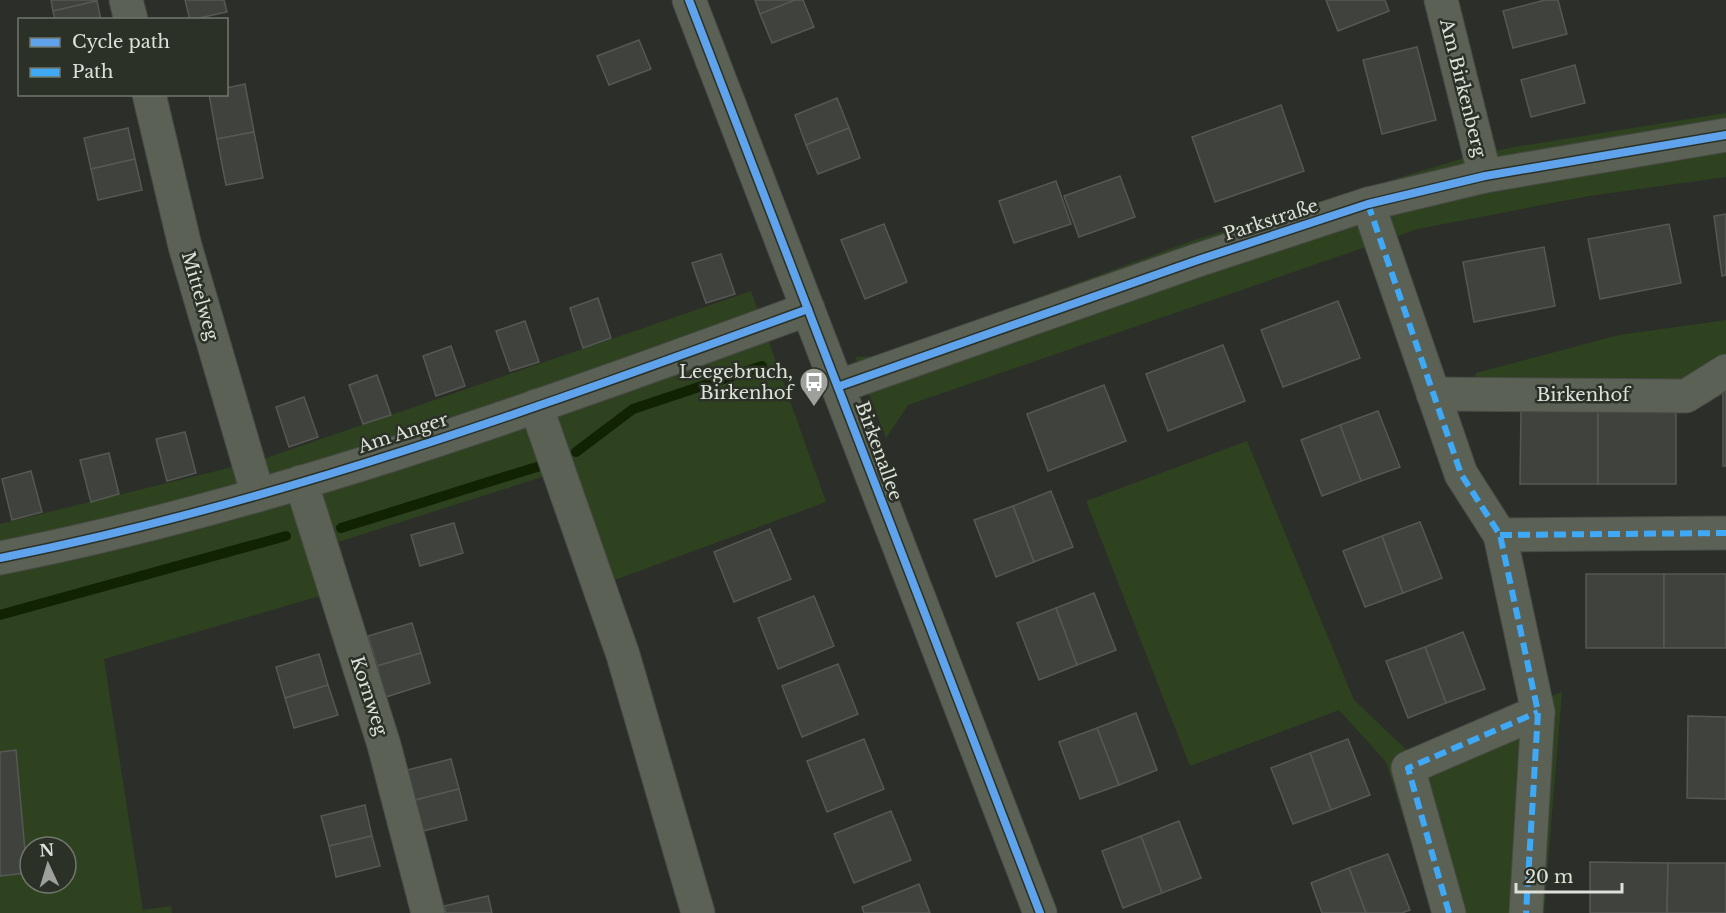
<svg xmlns="http://www.w3.org/2000/svg" width="1726" height="913" font-family="'Libre Baskerville',serif">
<rect width="100%" height="100%" fill="#2b2e29"/>
<g fill="#2f421f" fill-rule="evenodd">
<polygon points="1726,113 1726,177 1589,196 1418,229 908,405 886,438 855,357 879,356 1194,240 1467,157 1514,147"/>
<path d="M751,291L826,502L612,581L570,468L307,552L320,596L104,659L143,910L171,906L172,913H0V524L257,461ZM30,847H66V883H30Z"/>
<polygon points="1726,320 1726,358 1680,385 1472,386 1476,373 1619,335"/>
<polygon points="1247,441 1354,700 1411,754 1562,692 1544,913 1433,913 1386,762 1339,710 1190,766 1086,501"/>
</g>
<g fill="none" stroke-linecap="round" stroke-linejoin="round">
<g stroke="#122304" stroke-width="10">
<polyline points="576,452 633,409 762,366"/>
<polyline points="341,528 540,466"/>
<polyline points="0,615 286,536"/>
</g>
</g>
<g fill="#40423e" stroke="#555853" stroke-width="1.5">
<polygon points="51,0 97,0 97,1 53,11"/>
<polygon points="185,0 224,0 227,12 190,20"/>
<polygon points="755,0 795,0 760,14"/>
<polygon points="795,0 803,0 814,27 772,43 760,14"/>
<polygon points="1326,0 1385,0 1389,11 1338,31"/>
<polygon points="1545,0 1558,0 1567,34 1513,48 1503,11"/>
<polygon points="97,1 101,20 55,20 53,11"/>
<polygon points="639,40 651,69 609,85 597,56"/>
<polygon points="1417,47 1436,120 1382,134 1363,60"/>
<polygon points="1575,65 1585,103 1531,117 1521,80"/>
<polygon points="245,84 254,132 217,139 209,94 226,94 226,88"/>
<polygon points="837,98 849,128 806,145 795,115"/>
<polygon points="1281,105 1304,171 1215,202 1192,137"/>
<polygon points="128,128 135,159 91,169 84,138"/>
<polygon points="849,128 860,158 818,174 806,145"/>
<polygon points="254,132 263,178 226,185 217,139"/>
<polygon points="135,159 142,190 98,200 91,169"/>
<polygon points="1120,176 1135,217 1079,237 1064,196"/>
<polygon points="1056,181 1071,224 1014,243 999,201"/>
<polygon points="1726,214 1726,275 1722,276 1714,216"/>
<polygon points="884,224 907,282 865,299 841,240"/>
<polygon points="1669,224 1681,283 1600,299 1588,239"/>
<polygon points="1544,247 1555,306 1474,322 1463,262"/>
<polygon points="721,254 735,294 706,303 692,263"/>
<polygon points="598,298 611,338 583,348 570,308"/>
<polygon points="1338,301 1360,358 1283,387 1261,330"/>
<polygon points="525,321 539,362 510,371 496,331"/>
<polygon points="1223,345 1245,401 1168,431 1146,374"/>
<polygon points="451,346 465,386 436,396 423,356"/>
<polygon points="377,375 391,415 363,424 349,385"/>
<polygon points="1104,385 1126,441 1048,471 1027,414"/>
<rect x="1723" y="392" width="3" height="74"/>
<polygon points="304,397 318,437 289,447 276,407"/>
<polygon points="1521,410 1598,411 1598,484 1520,484"/>
<polygon points="1378,411 1400,467 1361,481 1340,425"/>
<rect x="1598" y="411" width="78" height="73"/>
<polygon points="1340,425 1361,481 1322,496 1301,440"/>
<polygon points="185,432 196,473 167,481 156,439"/>
<polygon points="109,453 119,494 91,502 80,460"/>
<polygon points="31,471 42,512 12,520 2,479"/>
<polygon points="1051,491 1073,547 1034,562 1013,506"/>
<polygon points="1013,506 1034,562 996,577 974,520"/>
<polygon points="1420,522 1442,578 1403,593 1382,536"/>
<polygon points="454,523 463,553 420,566 411,535"/>
<polygon points="770,529 791,579 734,602 714,552"/>
<polygon points="1382,536 1403,593 1365,607 1343,551"/>
<rect x="1586" y="574" width="78" height="74"/>
<rect x="1664" y="574" width="62" height="74"/>
<polygon points="1094,593 1116,650 1077,665 1056,608"/>
<polygon points="814,596 834,646 778,669 758,618"/>
<polygon points="1056,608 1077,665 1039,680 1017,623"/>
<polygon points="412,623 421,653 377,666 368,636"/>
<polygon points="1463,632 1485,689 1446,703 1425,647"/>
<polygon points="1425,647 1446,703 1408,718 1386,661"/>
<polygon points="421,653 430,683 386,697 377,666"/>
<polygon points="319,654 328,685 285,698 276,667"/>
<polygon points="838,664 858,714 802,737 782,686"/>
<polygon points="328,685 338,715 294,728 285,698"/>
<polygon points="1136,713 1157,770 1119,785 1097,728"/>
<polygon points="1688,716 1726,717 1726,799 1687,798"/>
<polygon points="1097,728 1119,785 1080,799 1059,742"/>
<polygon points="864,739 884,789 827,812 807,761"/>
<polygon points="1348,739 1370,795 1331,810 1310,753"/>
<polygon points="16,750 27,873 0,876 0,752"/>
<polygon points="1310,753 1331,810 1293,824 1271,768"/>
<polygon points="451,759 459,789 415,800 407,770"/>
<polygon points="459,789 467,820 423,831 415,800"/>
<polygon points="365,805 372,836 329,846 321,816"/>
<polygon points="891,811 911,860 854,883 834,834"/>
<polygon points="1179,821 1201,878 1162,893 1141,836"/>
<polygon points="372,836 380,866 336,877 329,846"/>
<polygon points="1141,836 1162,893 1123,908 1102,851"/>
<polygon points="1388,854 1410,910 1402,913 1366,913 1349,868"/>
<polygon points="1590,862 1668,863 1667,913 1590,913"/>
<polygon points="1668,863 1726,863 1726,913 1667,913"/>
<polygon points="1349,868 1366,913 1322,913 1311,883"/>
<polygon points="919,884 930,913 864,913 862,907"/>
<polygon points="488,896 492,913 446,913 444,906"/>
</g>
<g fill="none" stroke-linecap="round" stroke-linejoin="round">
<g stroke="#474a46" stroke-width="35">
<g id="minor">
<polyline points="126,0 131,20"/>
<polyline points="689,0 1040,913"/>
<polyline points="1441,0 1485,176"/>
<polyline points="149,94 185,246 258,495"/>
<polyline points="1368,204 1461,474 1500,535 1538,712 1526,913"/>
<polyline points="840,386 1198,260 1368,204 1485,176 1726,135"/>
<polyline points="1433,394 1686,396 1726,371"/>
<polyline points="536,406 623,655 698,913"/>
<polyline points="301,482 384,745 428,913"/>
<polyline points="1500,535 1726,533"/>
<path d="M0,558C275,504 545,405 808,309"/>
<polyline points="1449,913 1408,768 1538,712"/>
</g>
</g>
<use href="#minor" stroke="#5b6155" stroke-width="33"/>
<g stroke="#3fa9f5" stroke-width="6" stroke-dasharray="12 6" stroke-linecap="butt">
<polyline points="1368,204 1461,474 1500,535 1538,712 1526,913"/>
<polyline points="1500,535 1726,533"/>
<polyline points="1449,913 1408,768 1538,712"/>
</g>
<g stroke="#2b3126" stroke-width="11">
<g id="cycleway">
<polyline points="689,0 1040,913"/>
<polyline points="840,386 1198,260 1368,204 1485,176 1726,135"/>
<path d="M0,558C275,504 545,405 808,309"/>
</g>
</g>
<use href="#cycleway" stroke="#60a3ed" stroke-width="8"/>
</g>
<defs>
<g id="bus-pin" transform="scale(1.5)"><path d="M0 17L-7.5 6A9.5 9.5 0 1 1 7.5 6Z" fill="#9fa29c" stroke="#2b3126"/><path d="M-5-6H5V4H4V6H2V4H-2V6H-4V4H-5ZM-3.5-4V0h7V-4ZM-3.5 1.2v1.5H-2V1.2ZM2 1.2v1.5H3.5V1.2Z" fill="#fff"/></g>
</defs>
<g fill-rule="evenodd">
<use href="#bus-pin" x="814" y="382"/>
</g>
<g text-anchor="middle" stroke-width="5" stroke-linejoin="round" paint-order="stroke">
<g font-size="18" fill="#dde1da" stroke="#2b3126">
<text transform="translate(1463 88) rotate(76)" y="6">Am Birkenberg</text>
<text transform="translate(1271 220) rotate(-18)" y="6">Parkstraße</text>
<text transform="translate(200 296) rotate(74)" y="6">Mittelweg</text>
<text x="1583" y="401">Birkenhof</text>
<text transform="translate(403 433) rotate(-18)" y="6">Am Anger</text>
<text transform="translate(879 451) rotate(70)" y="6">Birkenallee</text>
<text transform="translate(369 696) rotate(72)" y="6">Kornweg</text>
</g>
<g font-size="18" fill="#dde1da" stroke="#2b3126" text-anchor="end">
<text x="793" y="378">Leegebruch,<tspan x="793" dy="21">Birkenhof</tspan></text>
</g>
</g>
<rect x="18" y="18" width="210" height="78" fill="#2b3126" stroke="#72776e" stroke-width="1.5"/>
<rect x="30" y="38" width="30" height="9" fill="#60a3ed" stroke="#72776e" stroke-width="1.5"/>
<text x="72" y="48" font-size="18" fill="#dde1da">Cycle path</text>
<rect x="30" y="68" width="30" height="9" fill="#3fa9f5" stroke="#72776e" stroke-width="1.5"/>
<text x="72" y="78" font-size="18" fill="#dde1da">Path</text>
<g transform="translate(48 865) rotate(356)"><circle r="28" fill="#2b3126" stroke="#72776e" stroke-width="1.5"/>
<path d="M0-4.5L10 22L0 15L-10 22Z" fill="#9fa29c"/>
<text y="-9" font-size="16" font-weight="bold" text-anchor="middle" fill="#dde1da">N</text>
</g>
<path d="M1516 883v9h106v-9" fill="none" stroke="#dde1da" stroke-width="3"/>
<text x="1525" y="883" font-size="18" fill="#dde1da" stroke="#2b3126" stroke-width="4.5" paint-order="stroke">20 m</text>
</svg>
